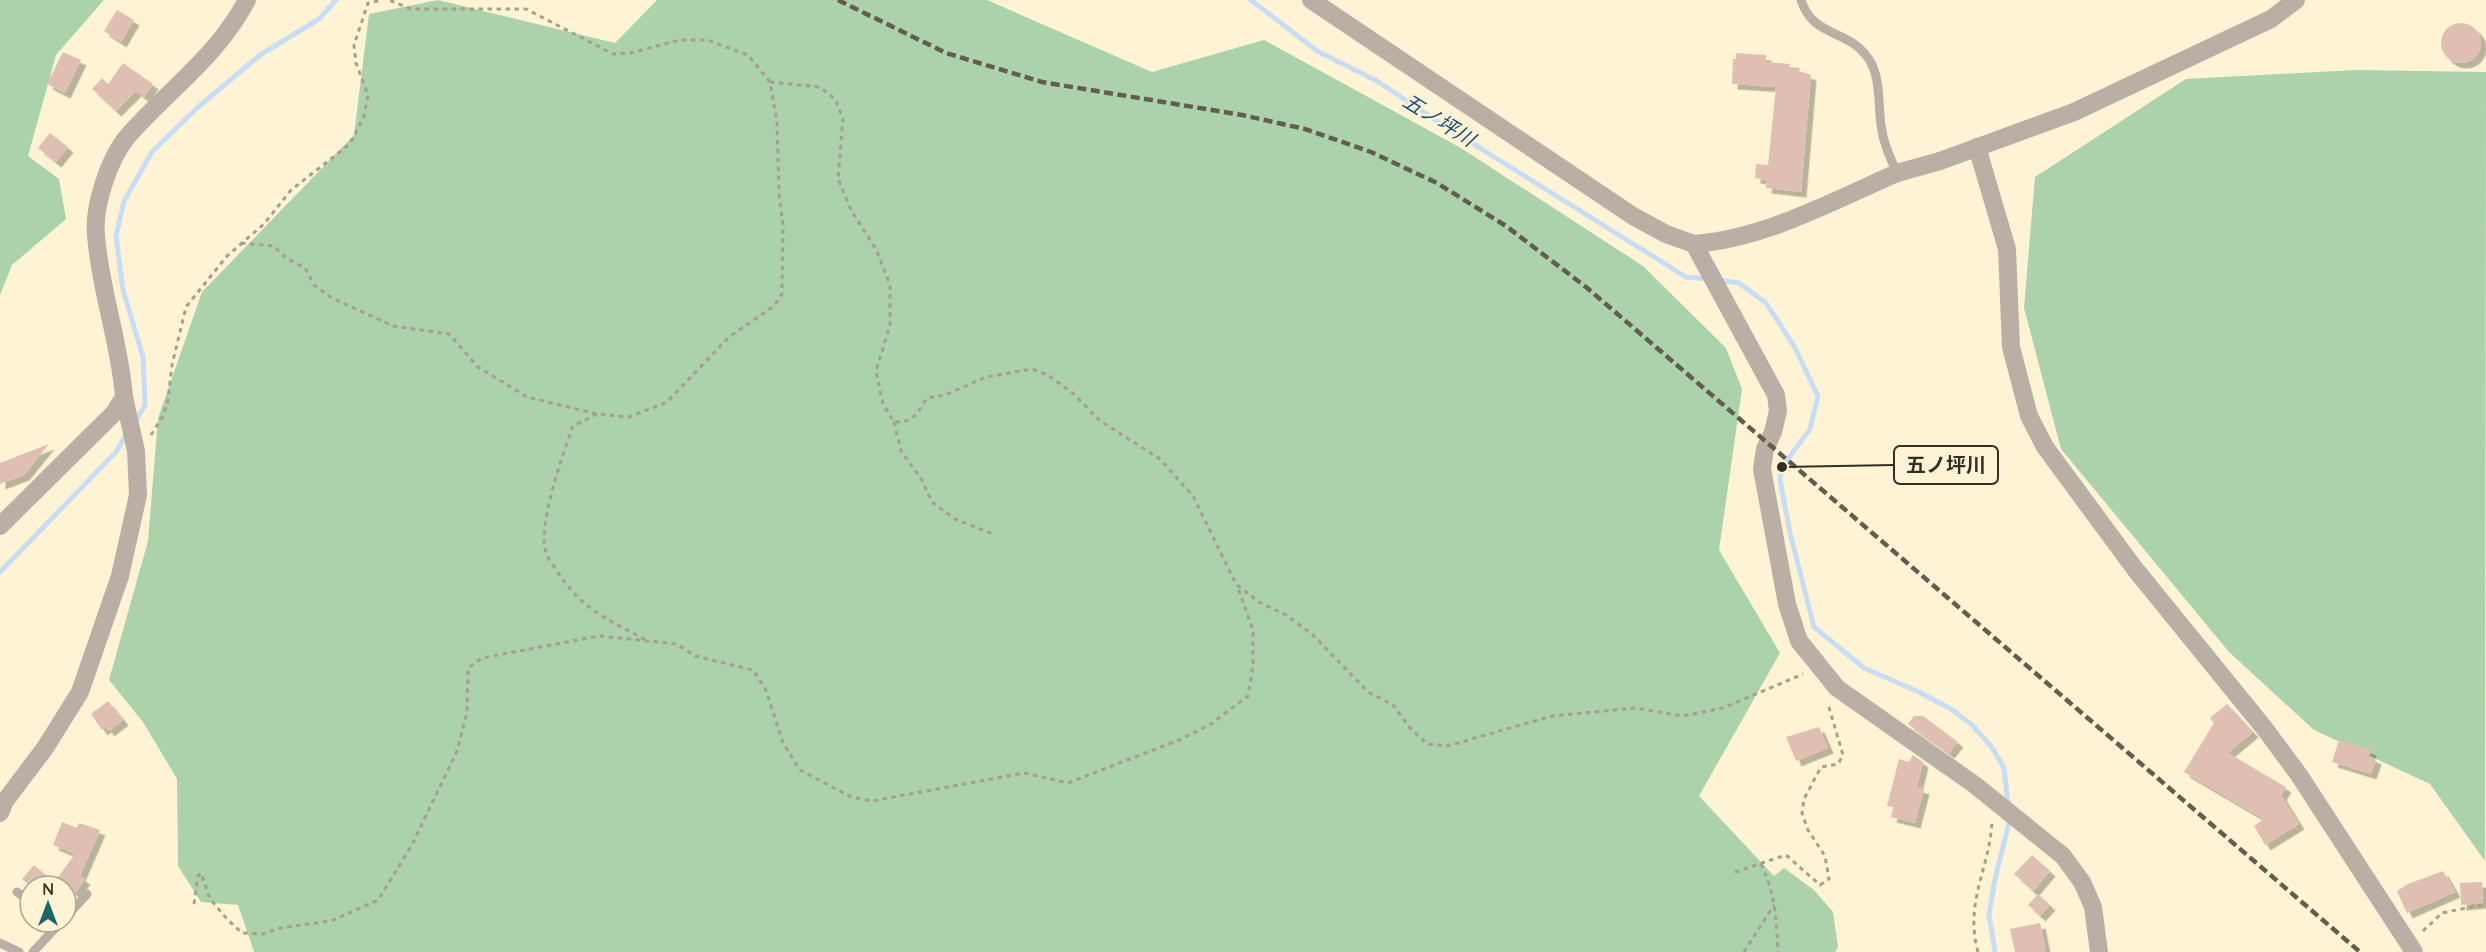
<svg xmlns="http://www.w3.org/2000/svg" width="2486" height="952" font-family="Quicksand,'Noto Sans JP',sans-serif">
<defs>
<filter id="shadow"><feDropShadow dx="5.5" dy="5.5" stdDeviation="0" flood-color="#0004"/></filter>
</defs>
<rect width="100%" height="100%" fill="#fef4d5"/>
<g fill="#abd2ab">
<polygon points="0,0 104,0 56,55 28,156 59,179 66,219 12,265 0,295"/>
<polygon points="438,0 615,43 657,0 987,0 1152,72 1264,40 1461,148 1643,266 1726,348 1742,389 1719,550 1780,653 1699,796 1774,876 1784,868 1814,890 1833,912 1838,947 1835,952 254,952 238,905 201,902 178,866 177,779 143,722 109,680 148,541 158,418 202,292 354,135 369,14"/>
<polygon points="2356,70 2486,72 2485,861 2430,784 2314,730 2229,652 2061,449 2024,308 2035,177 2186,79"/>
</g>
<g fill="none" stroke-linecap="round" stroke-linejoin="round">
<g stroke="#c8dcf3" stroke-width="5">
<polyline points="1251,0 1317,51 1377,81 1440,123 1686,277 1709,279"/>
<polyline points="1718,280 1739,283 1766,303 1794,346 1818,396 1810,429 1782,467 1780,480 1790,533 1814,627 1864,668 1919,692 1951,709 1972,725 1991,746 2004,768 2008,804"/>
<polyline points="135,422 145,405 143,357 123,290 116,236 124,201 152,152 197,108 260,55 319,19 336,0"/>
<polyline points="0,572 116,452 126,435"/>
<polyline points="1995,952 1989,915 1995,879 2010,819"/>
</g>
</g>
<g fill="#dfbfb2" filter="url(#shadow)">
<polygon points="117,10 134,20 121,42 104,31"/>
<circle cx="2461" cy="43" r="20"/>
<polygon points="63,52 81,60 65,93 47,84"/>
<polygon points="1736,53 1766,55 1766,62 1790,64 1789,67 1800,68 1799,71 1811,75 1801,192 1766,188 1767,180 1755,178 1756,164 1768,165 1776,87 1732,84 1733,59 1736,59"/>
<polygon points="123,63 153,84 144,97 136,91 116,111 92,89 102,78 108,84"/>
<polygon points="50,133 68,147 56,162 38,148"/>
<polygon points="49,444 24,475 0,484 0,463"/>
<polygon points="108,701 123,720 109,731 106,727 102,730 91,714"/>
<polygon points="2227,704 2253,732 2228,753 2286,787 2281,795 2299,824 2265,845 2254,826 2264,819 2184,772 2214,723 2210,718"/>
<polygon points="1914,716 1923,716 1958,742 1949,753 1908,724"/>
<polygon points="1819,727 1828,748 1796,761 1786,737"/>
<polygon points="2339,740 2371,750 2369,756 2376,759 2371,774 2332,762"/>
<polygon points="1913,755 1923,762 1917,787 1924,789 1915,823 1891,817 1894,807 1887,806 1899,759 1909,762"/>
<polygon points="62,822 77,828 79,823 100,830 80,876 85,879 75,893 56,880 75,854 53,845"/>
<polygon points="2032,855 2050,871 2033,891 2014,874"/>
<polygon points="34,865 47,876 38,886 30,886 22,879"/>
<polygon points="2443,871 2455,892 2407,913 2397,891 2408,884"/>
<polygon points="2482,882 2483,903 2461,905 2460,883"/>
<polygon points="2038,894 2050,905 2040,916 2028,905"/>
<polygon points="2040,923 2046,952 2015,952 2010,929"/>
</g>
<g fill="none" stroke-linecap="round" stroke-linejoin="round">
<g stroke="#a69f89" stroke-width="3" stroke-dasharray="4.5 4.5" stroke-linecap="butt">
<path d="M770,82L820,87L835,99L843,119L838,179L852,212L876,249L890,285V325L876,371L883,404L894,422C913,423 918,413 927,398L945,395L986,377L1032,369L1048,375L1074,394L1099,420L1160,459L1193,496L1236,584L1259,602L1286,615L1313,635L1368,692L1393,705L1410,728L1427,744L1447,746L1552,716L1636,708L1683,716L1723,708L1803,674"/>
<polyline points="241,243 274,246 286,258 305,268 314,285 332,298 393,326 449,334 478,367 527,397 597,414 629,417 667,402 729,337 774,306 782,294 783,225 779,193 777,122 770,82 748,55 707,40 680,40 630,53 613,54 526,9 411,9 389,0"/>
<path d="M597,414L573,426C564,452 537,525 546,552C547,557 552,563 555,568C580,609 607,619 648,641"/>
<polyline points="894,422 901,451 922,480 932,502 955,519 993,534"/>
<polyline points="151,435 163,416 168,400 172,365 186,307 227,256 264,224 291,190 350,144 364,116 368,95 356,63 354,45 368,3 382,0"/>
<path d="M1761,864C1776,897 1776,916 1778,952"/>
<polyline points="1735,872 1786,855 1820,885 1829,879 1825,856 1808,830 1802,813 1804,799 1821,767 1838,764 1843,755 1828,704"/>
<polyline points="194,904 198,876 201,873 210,899 227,919 242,933 262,934 280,928 331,921 378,900 412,845 457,751 467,712 468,668 482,658 599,636 677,644 695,656 753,670 766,690 783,743 800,770 851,797 872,801 1024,773 1068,783 1179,740 1211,724 1248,696 1253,666 1253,630 1237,585"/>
<polyline points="2423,931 2442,913 2486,904"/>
<polyline points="1744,952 1774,905"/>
<path d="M1978,952C1964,901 1990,869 1992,821"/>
</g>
<g stroke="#baafa5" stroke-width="9">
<path d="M1801,0C1813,38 1847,28 1868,58C1881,76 1878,104 1881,125C1883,143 1890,157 1897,173"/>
<polyline points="17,892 30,902"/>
<polyline points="66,917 87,894"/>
<polyline points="0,943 19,952"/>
<polyline points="33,952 61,922"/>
</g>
<g stroke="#baafa5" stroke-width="18">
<polyline points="1977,147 2007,249 2011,347 2029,416 2045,447 2135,569 2265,729 2299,775 2414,952"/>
<path d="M1897,173C1831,202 1766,238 1694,244L1776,395L1778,411L1773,432L1765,449L1762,469L1787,604L1799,641L1837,688L1975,785L2063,856L2082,882L2093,907L2099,952"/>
<polyline points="0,813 5,801 45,748 80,692 120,576 138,495 136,451 124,397"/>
</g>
<g stroke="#baafa5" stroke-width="18">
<polyline points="1311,0 1633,216 1666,234 1694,244"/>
<polyline points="1897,173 1940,161 2074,112 2271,19 2296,0"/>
<path d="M0,526L114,413L124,397C120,343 100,290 96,235C93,207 109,159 127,137C168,90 217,57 247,0"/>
</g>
<polyline stroke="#625d4d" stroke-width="4.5" stroke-dasharray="9 4.5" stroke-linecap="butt" points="838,0 946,53 1042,82 1242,115 1305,129 1371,152 1437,183 1506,226 1586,287 2360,952"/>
</g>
<g text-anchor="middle" stroke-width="4.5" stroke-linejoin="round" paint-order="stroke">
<g font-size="20" font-style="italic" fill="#1a4b7e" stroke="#fef4d5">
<text transform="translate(1439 120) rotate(32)" y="7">五ノ坪川</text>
</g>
</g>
<path fill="none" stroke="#332f24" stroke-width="2" d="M1782 467L1894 465"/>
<circle fill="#332f24" stroke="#fef4d5" stroke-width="2" cx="1782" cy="467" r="6"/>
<rect fill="#fef4d5" stroke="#332f24" stroke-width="2" x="1894" y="446" width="104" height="38" rx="6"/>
<g font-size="20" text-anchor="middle" font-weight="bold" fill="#332f24">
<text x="1946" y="472">五ノ坪川</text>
</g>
<g transform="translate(48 904)"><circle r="28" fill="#fef4d5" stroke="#ada58e" stroke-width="1.5"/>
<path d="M0-4.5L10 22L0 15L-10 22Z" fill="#1a6764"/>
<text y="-9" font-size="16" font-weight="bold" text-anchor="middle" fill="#332f24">N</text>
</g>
</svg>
